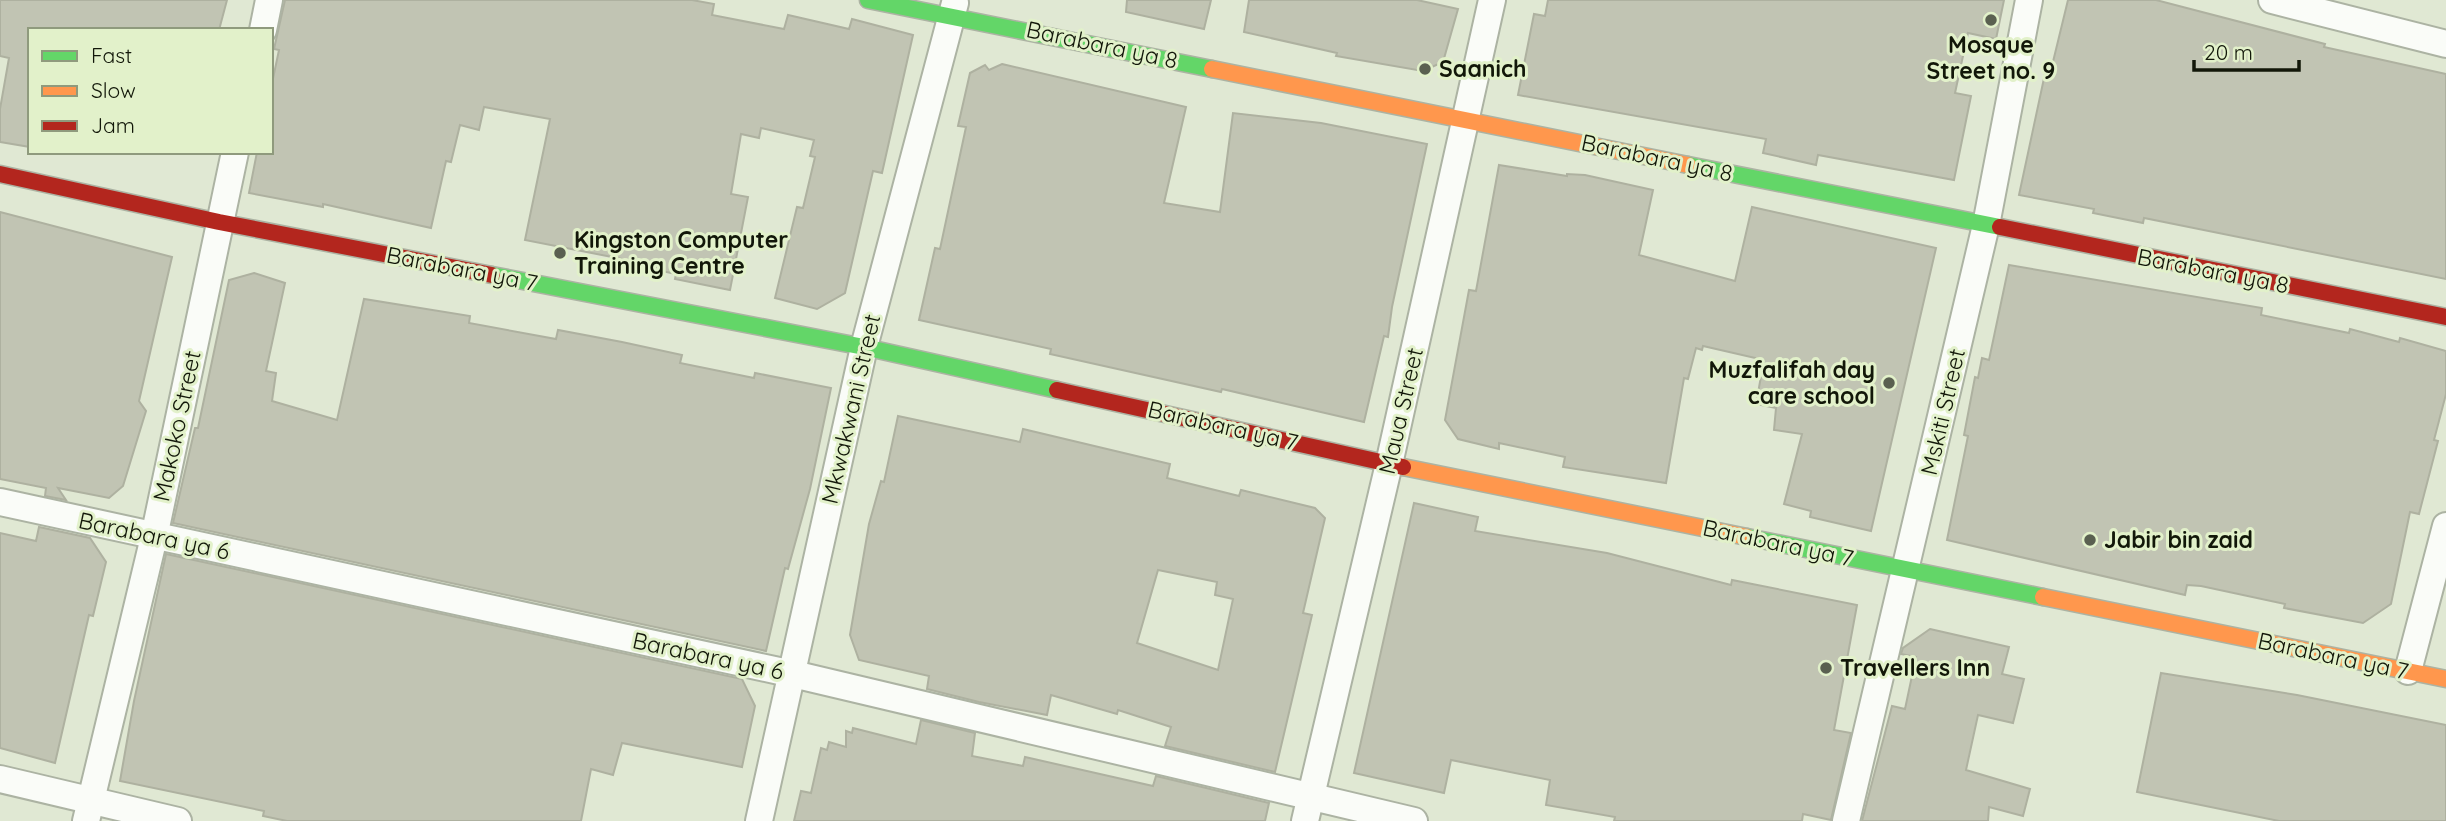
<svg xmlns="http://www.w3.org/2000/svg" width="2446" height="821" font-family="Quicksand,sans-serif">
<rect width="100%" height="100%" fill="#e0e8d3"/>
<g fill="#c1c4b3" stroke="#aeb1a0" stroke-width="2" fill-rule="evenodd">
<polygon points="0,0 227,0 219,30 30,30 30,147 0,142 0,109 9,58 0,56"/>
<polygon points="285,0 692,0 714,4 712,15 784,29 788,15 849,29 852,19 913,35 882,173 873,171 845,293 817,309 775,298 797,207 803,208 815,157 810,156 814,140 761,128 759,138 741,134 731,194 748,197 730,290 675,279 676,274 652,269 653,265 525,240 550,119 484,107 479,130 460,125 451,162 446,161 431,228 323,204 323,207 249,193 257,152 271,152 271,88 279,50 274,49"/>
<polygon points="1127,0 1211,0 1204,29 1126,12"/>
<polygon points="1249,0 1417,0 1458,9 1443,62 1423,71 1336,56 1337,53 1244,32"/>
<polygon points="1548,0 2004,0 1996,39 1968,33 1955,93 1971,96 1954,180 1818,155 1816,165 1763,153 1766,139 1518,95 1534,14 1545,16"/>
<polygon points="2068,0 2156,0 2325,44 2324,47 2446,74 2446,279 2144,218 2143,223 2093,213 2094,209 2019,195 2046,69 2051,70"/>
<polygon points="1002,64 1186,107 1164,203 1220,212 1233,113 1321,123 1427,144 1392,307 1388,337 1384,336 1364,422 1222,389 1221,392 1050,354 1051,349 919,320 935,248 940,249 966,127 958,126 970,73 985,65 989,70"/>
<polygon points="1499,165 1567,176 1567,174 1585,175 1653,190 1639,255 1735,281 1752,207 1936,248 1871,531 1810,517 1811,511 1784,504 1802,434 1774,430 1776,408 1756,404 1764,360 1703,346 1702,350 1696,348 1688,379 1684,378 1666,483 1563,467 1565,457 1499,443 1499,449 1458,439 1445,420 1469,290 1476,291"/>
<polygon points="0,212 172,257 139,401 146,411 123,486 109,498 58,488 66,500 45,496 46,488 0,479"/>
<polygon points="2009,265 2262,308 2261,315 2349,333 2350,329 2399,342 2400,338 2446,351 2446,394 2434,440 2438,441 2419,514 2410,512 2391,604 2363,623 2284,608 2285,604 2201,586 2187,585 2185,595 1947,540 1968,436 1964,435 1975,377 1978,378 1982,358 1989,360"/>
<polygon points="254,273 285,283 266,371 276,373 272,401 337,420 364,299 470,316 469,323 556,339 558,330 622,342 682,355 680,363 754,378 755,373 831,388 810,489 788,569 785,568 766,651 173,523 195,428 198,428 229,280"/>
<path d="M898,416L1020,442L1023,429L1170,464L1167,478L1239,496L1241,490L1315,508L1325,518L1303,613L1312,615L1275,772L1165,746L1171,727L1118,710L1117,714L1051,695L1047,715L979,702L927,689L929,676L859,660L850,635L869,524L881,481L884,482ZM1158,570L1217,582L1215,595L1233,599L1218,670L1137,643Z"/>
<polygon points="1414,503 1478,517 1475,531 1607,553 1731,585 1732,580 1857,605 1834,730 1851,733 1831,820 1803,814 1802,821 1614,821 1615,817 1546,805 1550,780 1451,760 1444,793 1354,773"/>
<polygon points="39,527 90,538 106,562 93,616 89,615 55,763 0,748 0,533 36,541"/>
<polygon points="166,554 742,679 755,706 742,767 622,743 613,775 591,769 581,821 287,821 263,816 264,811 120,781 134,701"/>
<polygon points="1930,629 2009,647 2002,674 2024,679 2013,723 1978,715 1966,770 2030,789 2023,816 1989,807 1988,821 1862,821 1892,706 1905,709 1916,657 1901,654 1903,648"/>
<polygon points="2161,673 2297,695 2446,725 2446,821 2279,821 2137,792"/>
<polygon points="921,720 975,733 972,756 1023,766 1025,757 1153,786 1156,776 1269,803 1265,821 794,821 801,791 811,793 821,748 827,750 829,742 846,747 846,731 852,733 853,728 916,744"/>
</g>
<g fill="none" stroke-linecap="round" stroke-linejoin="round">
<g stroke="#acb3a3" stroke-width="30">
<g id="street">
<polyline points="2272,0 2446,44"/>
<polyline points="263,30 269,0"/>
<polyline points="0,502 793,674 1414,821"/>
<polyline points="2408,671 2446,526"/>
<polyline points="0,779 178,821"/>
<polyline points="86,821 154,537 235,152"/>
<polyline points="759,821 864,347 955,3"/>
<polyline points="1305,821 1389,464 1492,0"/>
<polyline points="1846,821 1986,225 2029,0"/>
</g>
</g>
<g stroke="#acb3a3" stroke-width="19">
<g id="fast">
<polyline points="868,0 1212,69"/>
<polyline points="1688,165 2000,227"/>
<polyline points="492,275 864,347 1057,390"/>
<polyline points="1747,537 2043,597"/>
</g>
</g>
<g stroke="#acb3a3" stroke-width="19">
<g id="slow">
<polyline points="1212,69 1688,165"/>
<polyline points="1403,467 1747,537"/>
<polyline points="2043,597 2446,679"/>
</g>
</g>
<g stroke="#acb3a3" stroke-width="19">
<g id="jam">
<polyline points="0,174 219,222 492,275"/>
<polyline points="2000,227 2446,317"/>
<polyline points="1057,390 1403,467"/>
</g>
</g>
<use href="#street" stroke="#fafcf8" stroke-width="26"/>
<use href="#fast" stroke="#63d668" stroke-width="16"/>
<use href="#slow" stroke="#ff974d" stroke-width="16"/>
<use href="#jam" stroke="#b3261e" stroke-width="16"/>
</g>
<g fill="#5a6050" stroke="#e2f1ca" stroke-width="2.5">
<circle cx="1991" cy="20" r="7"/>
<circle cx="1425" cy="69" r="7"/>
<circle cx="560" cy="253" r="7"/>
<circle cx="1889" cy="383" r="7"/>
<circle cx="2090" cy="540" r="7"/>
<circle cx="1826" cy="668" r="7"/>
</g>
<g text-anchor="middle" stroke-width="6" stroke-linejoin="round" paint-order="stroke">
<g font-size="23" fill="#121709" stroke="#e2f1ca">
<text transform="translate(1102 45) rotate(12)" y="8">Barabara ya 8</text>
<text transform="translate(1657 158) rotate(12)" y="8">Barabara ya 8</text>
<text transform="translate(462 269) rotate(11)" y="8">Barabara ya 7</text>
<text transform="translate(2213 271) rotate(11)" y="8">Barabara ya 8</text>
<text transform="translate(851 409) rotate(-77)" y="8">Mkwakwani Street</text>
<text transform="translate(1401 411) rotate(-77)" y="8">Maua Street</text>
<text transform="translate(1943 412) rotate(-77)" y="8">Mskiti Street</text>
<text transform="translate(177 426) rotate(-78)" y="8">Makoko Street</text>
<text transform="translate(1223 426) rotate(13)" y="8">Barabara ya 7</text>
<text transform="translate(154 536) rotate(12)" y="8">Barabara ya 6</text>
<text transform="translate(1778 543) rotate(12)" y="8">Barabara ya 7</text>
<text transform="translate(708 656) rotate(12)" y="8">Barabara ya 6</text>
<text transform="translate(2333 656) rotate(12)" y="8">Barabara ya 7</text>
</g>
<g font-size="23" font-weight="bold" fill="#121709" stroke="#e2f1ca" text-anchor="start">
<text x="1991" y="53" text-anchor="middle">Mosque<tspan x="1991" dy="26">Street no. 9</tspan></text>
<text x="1439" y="77">Saanich</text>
<text x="574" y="248">Kingston Computer<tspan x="574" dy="26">Training Centre</tspan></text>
<text x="1875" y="378" text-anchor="end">Muzfalifah day<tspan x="1875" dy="26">care school</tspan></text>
<text x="2104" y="548">Jabir bin zaid</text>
<text x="1840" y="676">Travellers Inn</text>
</g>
</g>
<rect x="28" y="28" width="245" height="126" fill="#e2f1ca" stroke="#8f9a7d" stroke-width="2"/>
<rect x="42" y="51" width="35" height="10" fill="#63d668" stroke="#8f9a7d" stroke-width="2"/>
<text x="91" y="63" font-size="21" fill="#121709">Fast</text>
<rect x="42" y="86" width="35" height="10" fill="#ff974d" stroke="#8f9a7d" stroke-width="2"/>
<text x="91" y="98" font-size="21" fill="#121709">Slow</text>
<rect x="42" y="121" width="35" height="10" fill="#b3261e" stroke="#8f9a7d" stroke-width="2"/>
<text x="91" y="133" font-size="21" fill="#121709">Jam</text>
<path d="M2194 60v10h105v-10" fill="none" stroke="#121709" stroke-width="3.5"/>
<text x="2204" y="60" font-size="21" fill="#121709" stroke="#e2f1ca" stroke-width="5" paint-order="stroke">20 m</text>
</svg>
